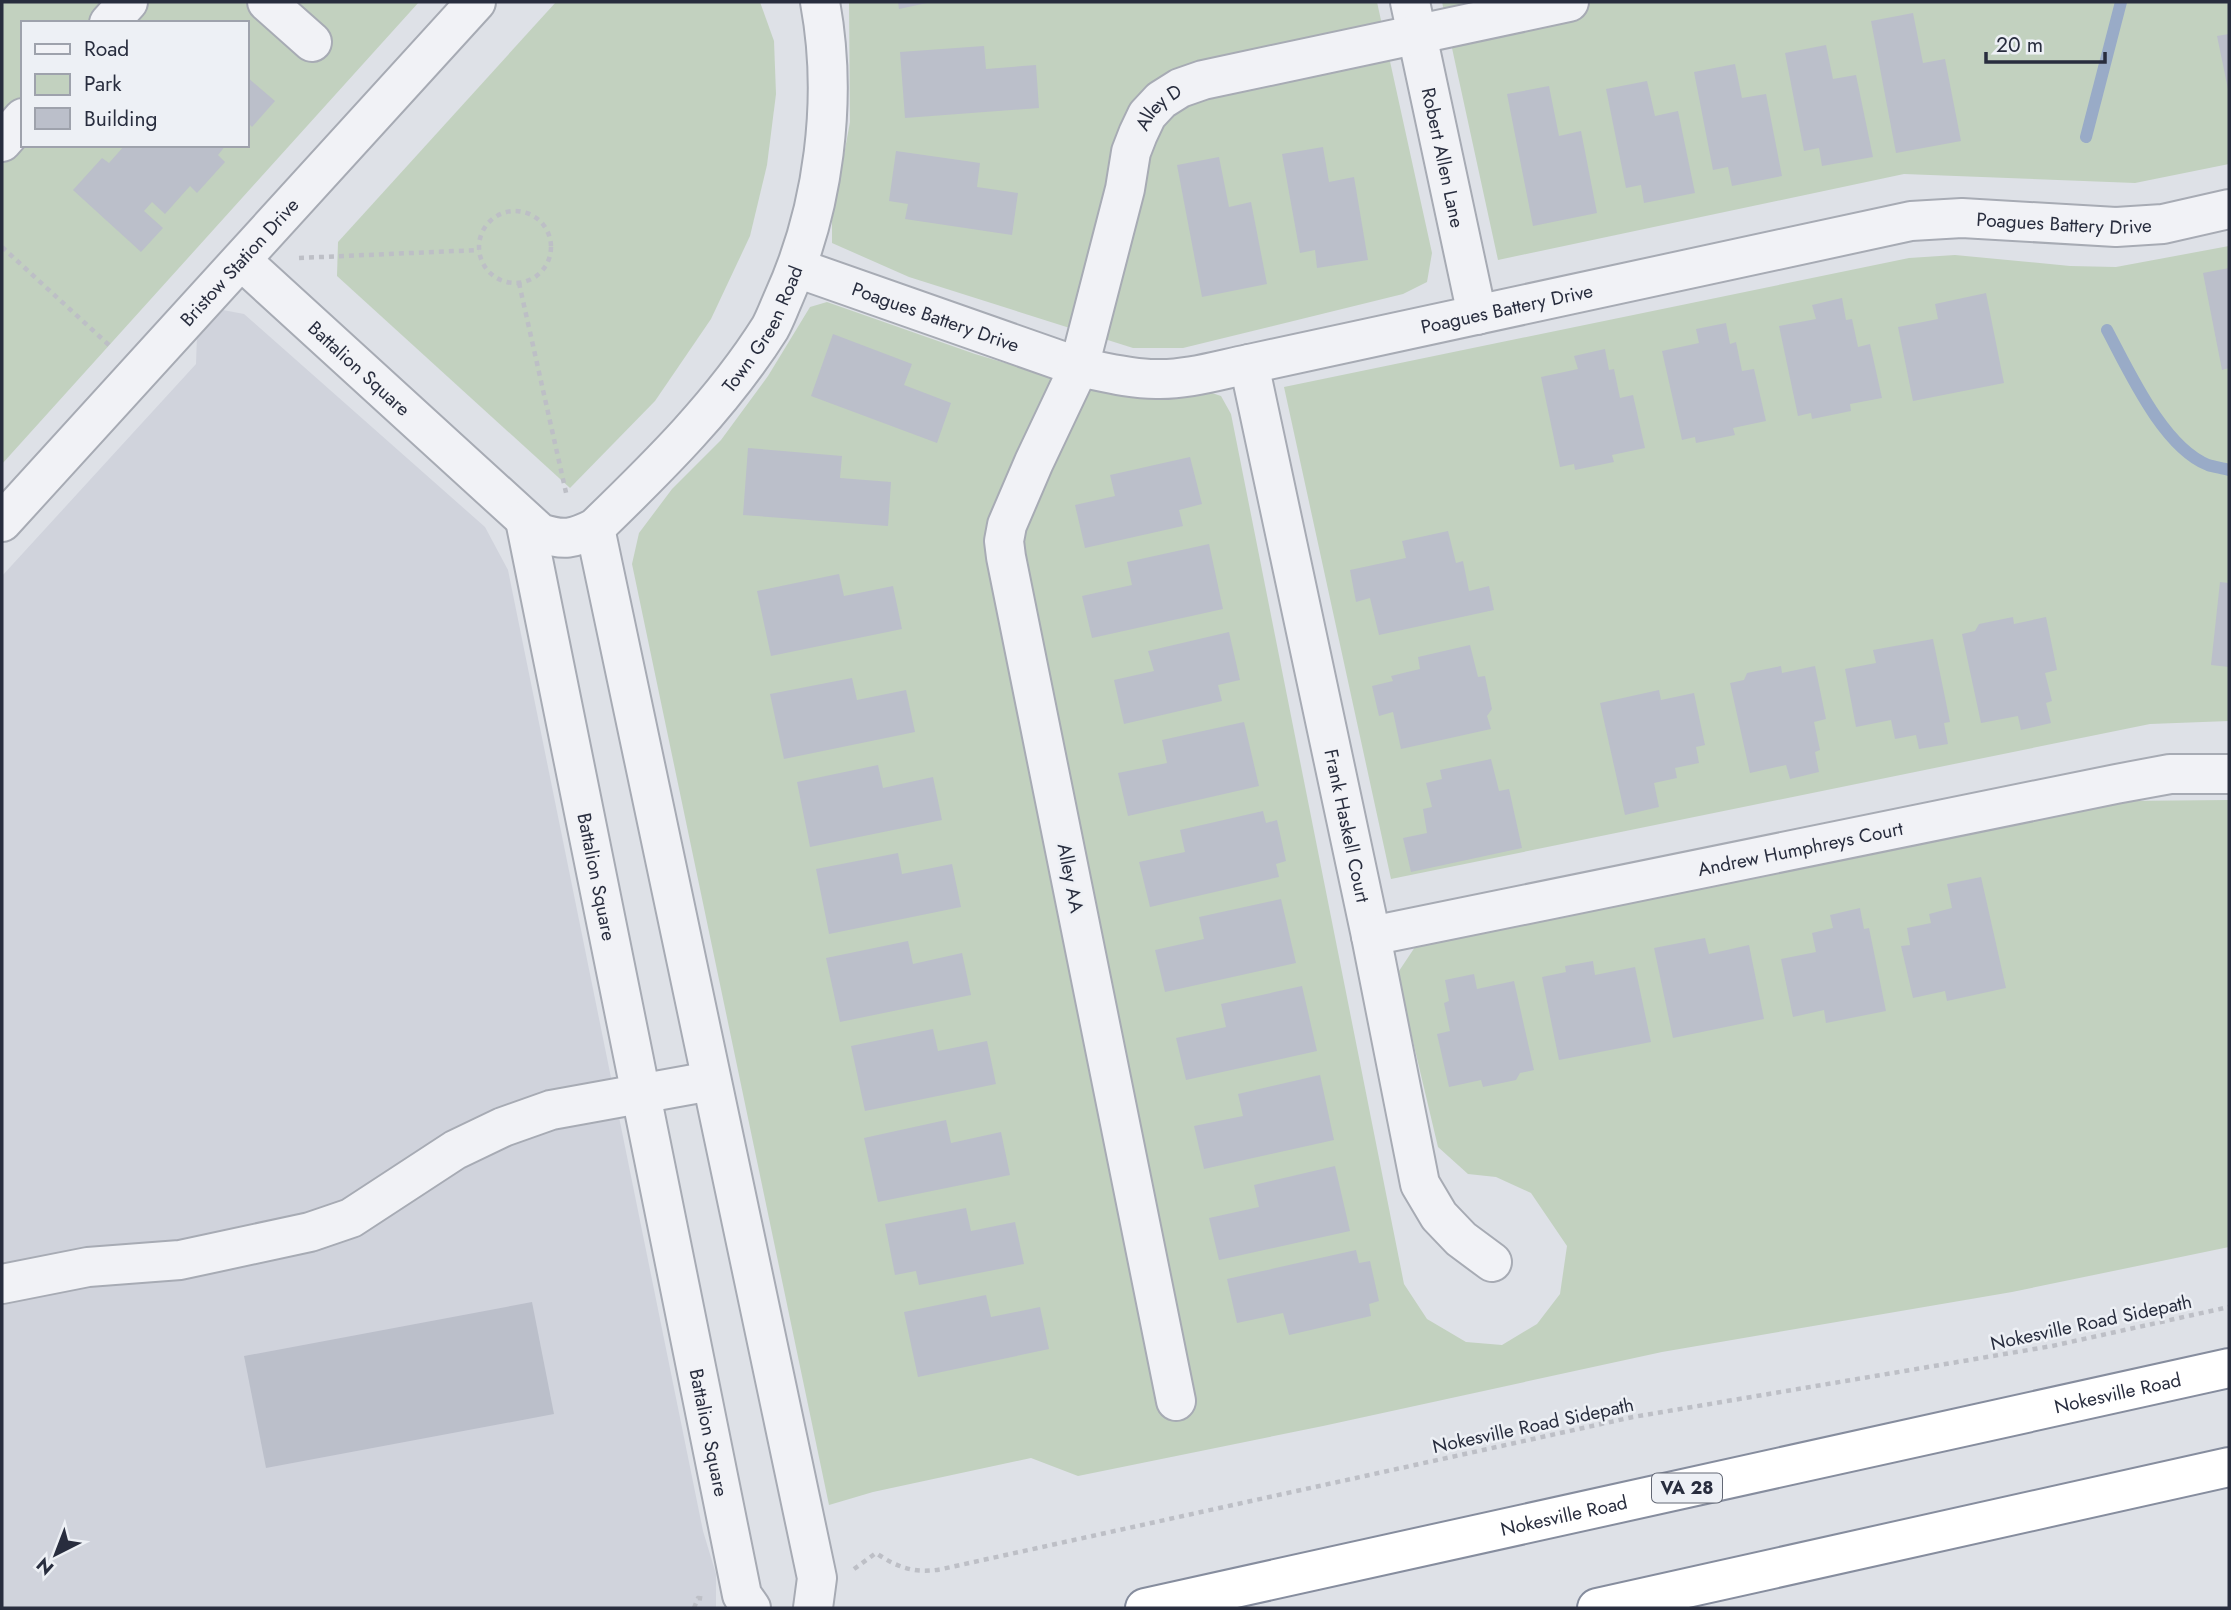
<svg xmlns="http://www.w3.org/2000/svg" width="2231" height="1610" font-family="Jost,sans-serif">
<rect width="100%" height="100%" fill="#dee1e7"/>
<polygon fill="#d0d3dc" points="223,310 244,314 485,527 508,570 703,1531 716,1574 716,1608 2,1608 2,576 196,364 197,335"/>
<g fill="#c2d1bf" fill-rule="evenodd">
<path d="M2,2H419L2,464ZM23,23H247V145H23Z"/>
<polygon points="556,2 760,2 774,41 776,94 767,165 750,236 711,319 655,401 570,488 337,276 338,242"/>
<polygon points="849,2 1377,2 1432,253 1427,282 1403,294 1183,348 1133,348 909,277 832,243 832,220 850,122"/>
<polygon points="1442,2 2229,2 2229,164 2135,183 1904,174 1498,260"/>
<polygon points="2229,246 2229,721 2150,724 1391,879 1284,387 1909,258 1955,255 2070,266 2116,267"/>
<polygon points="827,302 975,354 1102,392 1150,396 1200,389 1221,396 1231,414 1404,1284 1427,1319 1466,1342 1502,1345 1537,1324 1560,1294 1567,1246 1531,1193 1496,1177 1468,1174 1438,1147 1397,974 1417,944 2119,801 2229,800 2229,1247 2012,1292 1662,1352 1323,1426 1078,1476 1031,1458 873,1492 829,1505 632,564 639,533 672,489 721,440 768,376 810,307"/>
</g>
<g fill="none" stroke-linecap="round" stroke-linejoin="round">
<g stroke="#99abc7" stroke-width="12">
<polyline points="2086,137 2121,2"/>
<path d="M2107,330C2129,371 2163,447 2208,465C2214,467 2222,468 2229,470"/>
</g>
</g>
<g fill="#bbbfca">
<polygon points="898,2 927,2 927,3 899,9"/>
<polygon points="1913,13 1923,63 1945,59 1961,141 1896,153 1871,21"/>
<polygon points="2229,34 2229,89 2228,89 2217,36"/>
<polygon points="1826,45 1833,79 1856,75 1873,157 1822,166 1819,148 1804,151 1785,53"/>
<polygon points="984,46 986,69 1036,65 1039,108 905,118 900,52"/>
<polygon points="1735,64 1742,98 1766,94 1782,176 1732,186 1728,167 1713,170 1694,72"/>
<polygon points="247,77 275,101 252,127 247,122"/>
<polygon points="1647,81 1655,116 1678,111 1695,193 1644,203 1641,185 1626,188 1606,89"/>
<polygon points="1549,86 1559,136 1581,131 1597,213 1533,226 1507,94"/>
<polygon points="125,145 226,145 218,155 225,162 197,193 190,186 165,214 152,202 144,211 163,228 141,252 73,190 102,158 109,163"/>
<polygon points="1323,147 1329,182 1354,177 1368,260 1317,268 1315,250 1300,253 1282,154"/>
<polygon points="896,151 980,163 977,187 1018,193 1012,235 905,219 908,204 889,201"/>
<polygon points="1219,157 1229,207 1251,202 1267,284 1202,297 1177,165"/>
<polygon points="2229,268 2229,368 2222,370 2203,273"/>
<polygon points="1986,293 2004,383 1913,401 1898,327 1938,319 1935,304"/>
<polygon points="1842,298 1846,320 1852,319 1858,347 1870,344 1882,398 1850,404 1851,411 1812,419 1811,413 1798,416 1779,326 1816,319 1812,305"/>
<polygon points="1726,323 1730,344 1736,342 1742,371 1754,369 1766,421 1733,428 1735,435 1696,443 1695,437 1682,440 1662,351 1699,343 1696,329"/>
<polygon points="833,334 912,364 904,385 951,403 937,443 811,396"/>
<polygon points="1605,349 1609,370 1614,369 1620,398 1633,395 1645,448 1612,455 1614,462 1575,470 1574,464 1560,467 1541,377 1578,369 1574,356"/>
<polygon points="748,448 842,456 840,478 891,482 888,526 743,515"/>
<polygon points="1190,457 1202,504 1179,510 1183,526 1085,548 1075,505 1115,496 1110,475"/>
<polygon points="1448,531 1456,563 1463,561 1469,591 1489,586 1494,610 1379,635 1370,598 1356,602 1350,570 1406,558 1402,541"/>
<polygon points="1209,544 1223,609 1092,638 1082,596 1132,585 1127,562"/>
<polygon points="839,574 844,596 893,586 902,629 771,656 757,591"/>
<polygon points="2220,582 2229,583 2229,667 2211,665"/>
<polygon points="2013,617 2014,624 2046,617 2057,670 2045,673 2052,701 2046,703 2051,723 2021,730 2018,716 1981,723 1962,634 1975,631 1979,624"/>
<polygon points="1229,632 1240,680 1218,685 1222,701 1124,724 1114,680 1154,671 1148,651"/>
<polygon points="1933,639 1950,722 1944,723 1948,744 1919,749 1916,735 1895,739 1891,720 1856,727 1845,669 1876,663 1873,650"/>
<polygon points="1470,645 1478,677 1485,676 1492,709 1487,716 1491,729 1401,749 1393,712 1379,716 1372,686 1393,681 1391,676 1420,669 1418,657"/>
<polygon points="1781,666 1782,673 1815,666 1826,719 1814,722 1820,750 1815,752 1819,772 1790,779 1786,765 1750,773 1730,683 1744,680 1747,673"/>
<polygon points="852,678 857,700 906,690 915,732 784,759 770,694"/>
<polygon points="1659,690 1661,700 1694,693 1705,745 1696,747 1699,763 1675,768 1677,778 1654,783 1659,807 1625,815 1600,703"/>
<polygon points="1244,722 1259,786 1128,816 1118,773 1167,763 1162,740"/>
<polygon points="1491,759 1499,791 1509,789 1522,848 1411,872 1403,838 1427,833 1423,809 1432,807 1426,783 1442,779 1440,770"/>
<polygon points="878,765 883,788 933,777 942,820 810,847 797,782"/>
<polygon points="1263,811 1266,823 1277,820 1286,861 1276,864 1279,877 1150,907 1139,862 1185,852 1180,830"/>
<polygon points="898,853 902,874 952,864 961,907 829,934 816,869"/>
<polygon points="1981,877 2006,988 1947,1001 1945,991 1913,998 1901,946 1910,945 1907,928 1931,923 1929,914 1952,908 1947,884"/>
<polygon points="1281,899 1296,963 1165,992 1155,950 1204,939 1199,917"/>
<polygon points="1860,908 1864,929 1869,928 1886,1011 1826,1023 1824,1010 1793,1017 1781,959 1816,952 1812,933 1833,928 1830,915"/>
<polygon points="1705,938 1709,954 1749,945 1764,1019 1673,1038 1654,948"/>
<polygon points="908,941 913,964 962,953 971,995 840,1022 826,958"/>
<polygon points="1593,961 1595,975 1635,967 1651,1042 1559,1060 1542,977 1566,972 1565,966"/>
<polygon points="1474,974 1477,989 1514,981 1534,1070 1520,1073 1516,1080 1483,1087 1481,1080 1449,1087 1437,1034 1450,1031 1444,1003 1449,1001 1445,980"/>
<polygon points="1302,986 1317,1051 1186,1080 1176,1038 1226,1027 1221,1004"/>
<polygon points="933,1029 938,1051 987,1041 996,1084 865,1111 851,1046"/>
<polygon points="1320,1075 1334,1140 1204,1169 1194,1126 1243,1116 1238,1094"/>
<polygon points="946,1120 951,1143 1001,1132 1010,1175 878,1202 864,1138"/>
<polygon points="1335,1166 1350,1231 1219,1260 1209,1218 1259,1207 1254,1185"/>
<polygon points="966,1208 971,1231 1015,1222 1024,1264 919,1285 916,1271 895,1275 885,1224"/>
<polygon points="1356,1250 1359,1263 1370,1261 1379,1301 1369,1304 1371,1316 1289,1335 1283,1313 1237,1323 1227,1279"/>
<polygon points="986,1295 991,1317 1040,1307 1049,1349 918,1377 904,1312"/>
<polygon points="532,1302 554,1414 266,1468 244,1356"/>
</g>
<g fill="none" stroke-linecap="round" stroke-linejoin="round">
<g stroke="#a7abb4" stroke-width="42">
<g id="minor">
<polyline points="267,2 312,42"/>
<path id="s1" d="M1410,2L1477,315"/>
<polyline points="109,23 128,2"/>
<polyline points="2,142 23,118"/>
<path id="s2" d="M242,261L540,533C564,541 573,539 595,528C659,466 722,404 770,328C775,319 779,308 783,299C824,209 838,99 820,2"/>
<path id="s3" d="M797,268L1079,367C1104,372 1130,379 1156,379C1187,380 1219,370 1249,364L1911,221L1962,218L2116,227L2163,224L2229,209"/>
<path id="s4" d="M1249,364L1371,936L1420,1184L1439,1216L1461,1239L1492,1262"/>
<path id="s5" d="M525,520L742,1595L751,1608"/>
<path id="s6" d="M2,522L476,2"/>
<polyline points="595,528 817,1578 813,1608"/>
<path id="s7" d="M1371,936L2116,784L2170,774H2229"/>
<polyline points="2,1284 88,1267 180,1260 310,1232 351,1218 455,1150 503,1127 551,1110 711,1081"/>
<path id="s8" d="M1176,1401L1006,557L1004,541L1007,525L1034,462L1079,367L1125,189L1131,152L1138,134L1147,115L1161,100L1180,88L1203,80L1569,2"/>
</g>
</g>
<g stroke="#868d9e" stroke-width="42">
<g id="highway">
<path id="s9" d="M1145,1608L2229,1368"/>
<polyline points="1597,1608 2229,1467"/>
</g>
</g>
<g stroke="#bdbfc6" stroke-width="4.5" stroke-dasharray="5 5" stroke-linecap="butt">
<circle cx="515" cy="247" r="36"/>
<polyline points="2,247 110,346"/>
<polyline points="299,258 479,250"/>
<polyline points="519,283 567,497"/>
<path d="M854,1569L876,1553C898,1568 916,1574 942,1569L1633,1417L2052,1346L2229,1307"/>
<polyline points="694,1608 698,1598 705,1599"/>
</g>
<use href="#minor" stroke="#f1f2f6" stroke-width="38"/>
<use href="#highway" stroke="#fff" stroke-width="38"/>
</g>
<g text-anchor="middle" stroke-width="5" stroke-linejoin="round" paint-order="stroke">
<rect fill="#edf0f5" stroke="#636875" stroke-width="2" x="1652" y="1473.5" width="70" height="29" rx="5"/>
<g font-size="18" font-weight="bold" fill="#282d3e">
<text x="1687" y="1494">VA 28</text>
</g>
<g font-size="19" fill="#282d3e" stroke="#edf0f5">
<text dy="7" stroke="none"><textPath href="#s8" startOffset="1342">Alley D</textPath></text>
<text dy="7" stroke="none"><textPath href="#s1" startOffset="159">Robert Allen Lane</textPath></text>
<text dy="7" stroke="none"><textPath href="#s3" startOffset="1302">Poagues Battery Drive</textPath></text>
<text dy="7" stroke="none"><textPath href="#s6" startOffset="352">Bristow Station Drive</textPath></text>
<text dy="7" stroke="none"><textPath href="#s3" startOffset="735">Poagues Battery Drive</textPath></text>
<text dy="7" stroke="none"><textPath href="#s3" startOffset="147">Poagues Battery Drive</textPath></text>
<text dy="7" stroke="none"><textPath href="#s2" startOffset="723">Town Green Road</textPath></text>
<text dy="7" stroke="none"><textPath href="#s2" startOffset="159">Battalion Square</textPath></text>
<text dy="7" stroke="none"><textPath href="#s4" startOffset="472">Frank Haskell Court</textPath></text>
<text dy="7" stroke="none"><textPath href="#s7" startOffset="438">Andrew Humphreys Court</textPath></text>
<text dy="7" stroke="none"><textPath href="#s5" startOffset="364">Battalion Square</textPath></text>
<text transform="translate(1071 878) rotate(79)" y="7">Alley AA</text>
<text transform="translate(2091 1322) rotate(-12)" y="7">Nokesville Road Sidepath</text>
<text dy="7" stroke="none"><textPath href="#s9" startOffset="996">Nokesville Road</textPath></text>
<text transform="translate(1533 1425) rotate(-12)" y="7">Nokesville Road Sidepath</text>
<text dy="7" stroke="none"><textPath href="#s5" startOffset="931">Battalion Square</textPath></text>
<text dy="7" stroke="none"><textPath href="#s9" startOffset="429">Nokesville Road</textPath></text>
</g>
</g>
<rect width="2231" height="1610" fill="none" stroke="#282d3e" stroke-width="7"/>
<rect x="21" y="21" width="228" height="126" fill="#edf0f5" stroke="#9ea2ac" stroke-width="2"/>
<rect x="35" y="44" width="35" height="10" fill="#f1f2f6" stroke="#9ea2ac" stroke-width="2"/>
<text x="84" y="56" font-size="21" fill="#282d3e">Road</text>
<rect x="35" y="74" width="35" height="21" fill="#c2d1bf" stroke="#9ea2ac" stroke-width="2"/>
<text x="84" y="91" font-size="21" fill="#282d3e">Park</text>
<rect x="35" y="108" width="35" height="21" fill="#bbbfca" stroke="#9ea2ac" stroke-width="2"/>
<text x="84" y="126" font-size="21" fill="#282d3e">Building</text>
<g transform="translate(56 1554) rotate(222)" stroke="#edf0f5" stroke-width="5" paint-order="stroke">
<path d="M0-5L12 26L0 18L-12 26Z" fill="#282d3e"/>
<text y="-10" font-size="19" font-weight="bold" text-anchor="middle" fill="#282d3e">N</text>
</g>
<path d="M1986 52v10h119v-10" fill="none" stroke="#282d3e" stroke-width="3.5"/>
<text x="1996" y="52" font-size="21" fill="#282d3e" stroke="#edf0f5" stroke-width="5" paint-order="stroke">20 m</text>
</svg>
